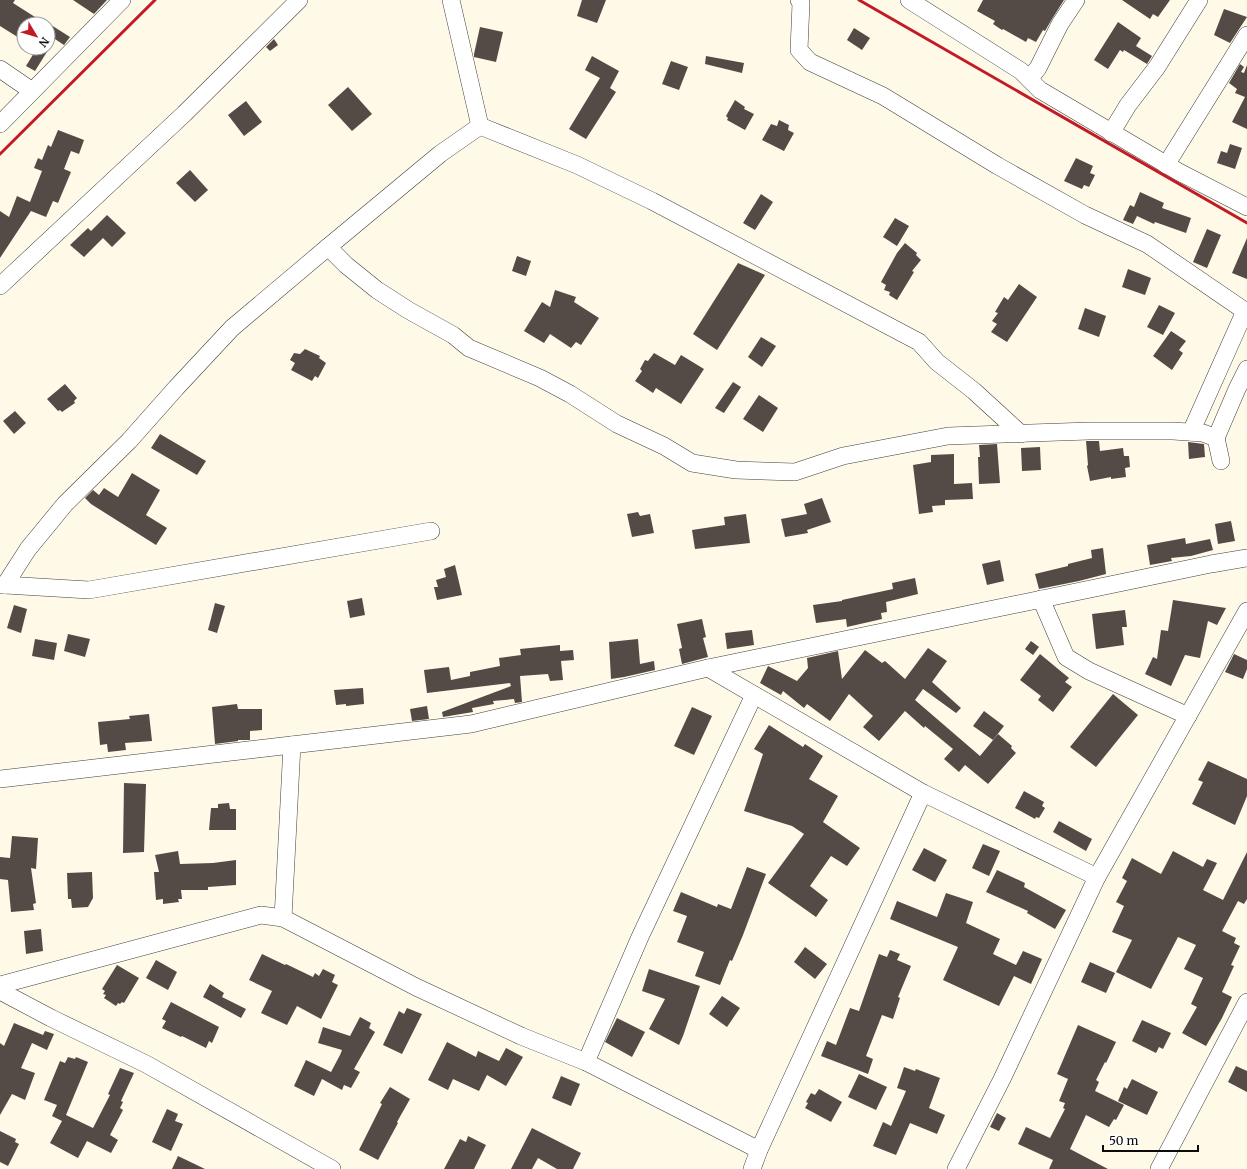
<svg xmlns="http://www.w3.org/2000/svg" width="1247" height="1169" font-family="Merriweather,serif">
<rect width="100%" height="100%" fill="#fffae8"/>
<g fill="#544b46">
<polygon points="0,0 15,0 13,3 46,24 24,24 24,41 0,26"/>
<polygon points="73,0 107,0 94,14"/>
<polygon points="582,0 606,0 597,23 577,16"/>
<polygon points="983,0 1064,0 1052,19 1045,31 1043,30 1036,42 1028,38 1026,42 1003,29 1002,30 993,24 995,21 977,11"/>
<polygon points="1122,0 1170,0 1158,17 1153,14 1150,19"/>
<polygon points="1224,9 1247,17 1230,43 1214,35"/>
<polygon points="1118,22 1141,38 1136,46 1152,56 1147,64 1124,50 1123,52 1120,50 1108,69 1094,60"/>
<polygon points="48,23 70,37 64,45 55,39 35,71 26,66 37,48 48,48"/>
<polygon points="480,27 503,32 496,62 474,57 474,54"/>
<polygon points="854,28 870,38 862,50 847,40"/>
<polygon points="274,39 278,45 270,51 266,47"/>
<polygon points="592,56 619,71 610,88 616,92 586,139 569,129 600,78 585,70"/>
<polygon points="706,56 744,63 742,73 705,64"/>
<polygon points="671,61 688,67 679,90 662,84"/>
<polygon points="1240,64 1244,67 1241,72 1244,73 1247,65 1247,129 1232,122 1245,97 1235,93 1237,89 1229,83"/>
<polygon points="348,87 372,114 352,131 328,105"/>
<polygon points="735,100 745,107 744,109 754,114 745,130 727,120 728,118 726,116"/>
<polygon points="246,101 262,122 244,136 228,115"/>
<polygon points="779,120 789,125 788,130 794,133 784,151 762,140 771,124 777,126"/>
<polygon points="58,130 84,140 79,154 71,151 64,169 71,172 58,203 53,201 46,217 31,211 0,258 0,211 9,217 17,196 30,202 42,171 34,168 38,158 42,160 48,145 51,147"/>
<polygon points="1230,144 1242,148 1235,169 1217,163 1221,151 1227,153"/>
<polygon points="1076,158 1093,166 1090,173 1095,175 1089,187 1084,185 1082,189 1064,181"/>
<polygon points="190,170 208,190 195,202 176,183"/>
<polygon points="1140,192 1164,203 1162,208 1191,218 1186,233 1155,222 1154,224 1137,216 1133,224 1123,220 1130,205 1134,207"/>
<polygon points="761,194 773,202 755,230 743,223"/>
<polygon points="107,215 126,233 112,247 103,238 84,257 70,245 88,228 91,231"/>
<polygon points="895,218 909,226 897,246 883,237"/>
<polygon points="1207,229 1221,235 1207,268 1193,262"/>
<polygon points="1247,238 1247,279 1232,273"/>
<polygon points="905,243 917,253 916,255 921,260 912,271 914,272 897,300 889,295 890,292 884,290 886,285 881,282 897,253"/>
<polygon points="517,256 531,261 526,276 512,271"/>
<polygon points="738,263 765,275 717,350 693,334"/>
<polygon points="1128,269 1151,278 1145,295 1122,287"/>
<polygon points="1019,284 1037,297 1007,342 991,332 997,324 992,321 998,313 995,312 1004,297 1008,300"/>
<polygon points="555,290 576,297 574,302 599,318 581,345 576,342 571,348 550,334 544,343 524,331 542,302 550,307"/>
<polygon points="1159,305 1175,313 1163,335 1147,327"/>
<polygon points="1085,308 1106,316 1099,337 1078,329"/>
<polygon points="1171,331 1186,341 1179,350 1183,353 1172,370 1153,356"/>
<polygon points="761,337 776,346 762,367 748,357"/>
<polygon points="305,349 320,356 319,358 326,363 318,378 315,376 312,381 291,370 295,363 290,360 294,353 300,354"/>
<polygon points="654,353 675,365 681,355 704,369 681,404 656,388 653,393 635,381 642,371 640,369 645,360 648,361"/>
<polygon points="733,382 741,387 724,413 715,408"/>
<polygon points="65,384 77,398 74,401 75,403 62,412 60,410 58,411 47,399"/>
<polygon points="759,395 778,408 763,432 743,419"/>
<polygon points="15,411 26,423 14,434 3,421"/>
<polygon points="160,434 206,461 197,475 151,448"/>
<polygon points="1086,441 1099,441 1100,451 1123,448 1124,456 1129,456 1130,467 1125,468 1126,477 1111,479 1111,477 1090,481 1087,466 1088,465"/>
<polygon points="1188,442 1204,444 1205,457 1189,459"/>
<polygon points="997,444 1000,483 979,484 978,457 980,457 979,445"/>
<polygon points="1040,447 1041,470 1022,471 1021,448"/>
<polygon points="954,454 954,484 972,483 973,499 945,500 945,505 932,506 933,512 919,514 913,465 931,462 931,455"/>
<polygon points="132,473 160,490 146,515 167,528 156,545 91,504 85,498 93,490 99,495 104,488 118,497"/>
<polygon points="822,498 831,522 807,530 808,533 785,537 781,519 807,514 804,504"/>
<polygon points="638,512 640,516 650,514 654,533 632,537 627,514"/>
<polygon points="746,514 750,543 695,549 692,530 725,525 724,517"/>
<polygon points="1231,521 1235,541 1218,544 1215,524"/>
<polygon points="1185,538 1186,544 1210,539 1213,550 1191,556 1171,558 1172,561 1150,565 1147,545"/>
<polygon points="1103,548 1106,574 1079,581 1039,589 1035,574 1068,566 1068,564 1092,558 1091,550"/>
<polygon points="1000,560 1004,581 987,585 982,564"/>
<polygon points="455,565 462,595 437,600 434,587 438,587 436,580 446,577 444,569"/>
<polygon points="915,578 918,594 886,602 887,612 881,613 882,619 847,627 846,619 816,623 813,605 842,601 842,600 893,589 892,583"/>
<polygon points="362,598 365,615 350,618 347,601"/>
<polygon points="1173,600 1226,608 1217,625 1208,621 1200,658 1185,655 1171,686 1145,674 1153,657 1157,659 1161,630 1168,631"/>
<polygon points="215,603 225,606 217,633 208,630"/>
<polygon points="14,605 27,609 21,633 7,628"/>
<polygon points="1125,610 1127,627 1122,627 1124,645 1096,649 1092,614"/>
<polygon points="702,619 706,637 703,638 708,657 682,664 679,649 682,648 677,624"/>
<polygon points="752,630 754,645 727,649 725,633"/>
<polygon points="68,634 90,639 85,657 64,651"/>
<polygon points="35,639 57,643 54,660 32,656"/>
<polygon points="638,639 640,664 654,661 655,670 624,677 611,679 609,642"/>
<polygon points="1031,641 1039,647 1033,655 1025,649"/>
<polygon points="560,645 560,651 573,650 574,660 561,661 563,680 550,681 548,674 520,676 522,702 515,703 514,699 493,701 494,704 472,708 473,712 443,717 442,712 511,686 510,683 427,693 424,670 449,667 451,680 470,676 470,672 500,666 499,658 521,655 520,649"/>
<polygon points="928,648 947,661 932,682 961,708 956,713 923,689 915,700 980,756 998,734 1012,746 1011,748 1016,753 988,784 965,765 959,772 944,759 953,749 925,726 924,728 905,711 879,741 863,727 873,716 849,694 830,721 807,704 804,708 783,691 781,695 760,683 768,666 797,681 808,668 807,658 838,651 842,679 865,650 882,663 885,661 905,679"/>
<polygon points="1040,654 1069,678 1065,682 1072,687 1053,712 1038,700 1041,696 1020,680"/>
<polygon points="1234,654 1247,660 1247,669 1243,679 1225,672"/>
<polygon points="363,688 364,704 346,706 346,704 336,705 334,690"/>
<polygon points="1113,694 1138,715 1096,767 1070,747"/>
<polygon points="237,704 238,709 262,709 262,730 250,731 250,740 238,740 238,741 215,744 212,707"/>
<polygon points="427,706 429,719 412,721 410,709"/>
<polygon points="692,707 712,716 694,755 674,746"/>
<polygon points="984,711 1004,726 993,740 973,726"/>
<polygon points="149,714 152,741 125,743 126,750 108,752 107,744 100,745 98,722 130,719 129,716"/>
<polygon points="769,725 803,747 805,744 823,756 809,779 838,796 823,822 860,848 847,866 831,856 810,886 828,900 816,917 768,883 804,834 792,826 744,811 763,754 754,749"/>
<polygon points="1208,761 1247,779 1247,796 1235,825 1192,804 1203,782 1198,780"/>
<polygon points="124,783 146,784 144,852 123,853"/>
<polygon points="1024,791 1044,802 1042,806 1045,808 1039,818 1036,817 1035,819 1015,808"/>
<polygon points="229,803 230,809 236,809 236,830 209,830 211,808 218,808 218,804"/>
<polygon points="1059,821 1092,839 1086,851 1053,832"/>
<polygon points="12,836 38,838 36,869 31,868 36,903 33,904 34,910 11,912 8,880 0,879 0,857 10,858"/>
<polygon points="983,844 1000,851 989,876 972,868"/>
<polygon points="924,848 947,860 935,882 912,870"/>
<polygon points="178,851 180,864 213,863 236,860 236,885 208,887 208,890 181,890 182,899 178,899 179,902 163,904 163,899 156,900 154,872 159,872 155,855"/>
<polygon points="1173,851 1203,867 1207,859 1217,863 1203,890 1223,900 1247,852 1247,899 1244,904 1238,901 1222,931 1236,938 1234,943 1240,946 1231,965 1234,966 1222,992 1232,997 1222,1018 1206,1046 1182,1033 1197,1007 1191,1004 1203,978 1184,969 1196,945 1178,937 1151,989 1116,972 1132,940 1112,932 1124,906 1116,902 1127,881 1122,878 1132,858 1161,874"/>
<polygon points="747,867 766,874 743,935 732,961 730,960 720,985 695,976 704,952 677,942 687,916 673,911 681,892 717,907 718,904 731,909"/>
<polygon points="997,870 1025,883 1024,887 1066,910 1055,929 1027,913 1028,911 986,892"/>
<polygon points="92,872 93,898 88,907 72,908 71,899 68,899 67,873"/>
<polygon points="946,893 973,902 966,923 1000,939 993,954 1016,965 1023,951 1042,959 1031,984 1014,976 999,1006 943,980 958,947 890,919 897,901 937,917"/>
<polygon points="41,929 43,951 26,954 24,931"/>
<polygon points="805,947 827,964 815,979 794,962"/>
<polygon points="890,950 900,954 897,960 911,966 898,997 900,998 893,1019 882,1015 866,1056 873,1059 868,1074 821,1056 827,1041 836,1045 850,1008 859,1011 879,954 887,957"/>
<polygon points="262,954 285,965 286,964 313,977 315,973 319,976 323,969 335,975 332,982 338,985 321,1019 297,1006 287,1025 261,1013 272,991 249,980"/>
<polygon points="156,960 177,972 168,990 146,978"/>
<polygon points="1090,962 1115,973 1106,993 1081,982"/>
<polygon points="117,965 139,978 124,1003 122,1002 120,1004 118,1003 116,1006 104,998 106,995 103,994 105,991 102,989"/>
<polygon points="649,969 700,986 683,1036 679,1045 649,1029 665,999 642,991"/>
<polygon points="210,984 224,993 222,997 246,1009 241,1018 203,997"/>
<polygon points="722,996 740,1008 727,1027 709,1014"/>
<polygon points="171,1002 219,1027 212,1043 209,1041 206,1048 182,1036 181,1037 162,1028 166,1021 162,1019"/>
<polygon points="407,1008 422,1014 402,1054 383,1045 399,1011 404,1014"/>
<polygon points="360,1017 371,1023 369,1028 375,1032 354,1069 360,1072 351,1088 344,1085 342,1090 322,1079 314,1096 294,1086 306,1060 331,1072 340,1055 342,1050 318,1043 323,1027 350,1036"/>
<polygon points="617,1018 645,1032 632,1057 605,1042"/>
<polygon points="1142,1020 1171,1033 1163,1049 1159,1047 1156,1053 1132,1041"/>
<polygon points="14,1023 43,1035 45,1031 54,1034 47,1050 32,1043 21,1068 35,1073 25,1100 12,1094 0,1115 0,1043 4,1046"/>
<polygon points="1078,1025 1116,1042 1106,1063 1105,1062 1096,1080 1099,1082 1095,1091 1124,1105 1116,1120 1114,1119 1109,1127 1086,1115 1070,1149 1108,1169 1049,1169 1053,1160 1018,1144 1026,1127 1050,1138 1065,1109 1063,1108 1065,1103 1059,1101 1068,1079 1057,1074"/>
<polygon points="447,1042 476,1057 478,1051 499,1061 506,1048 523,1057 506,1086 487,1075 479,1091 453,1079 448,1090 428,1080"/>
<polygon points="68,1057 75,1059 76,1057 88,1062 66,1115 93,1128 110,1095 108,1094 120,1068 134,1073 121,1101 123,1102 120,1108 123,1110 110,1135 118,1140 111,1153 87,1141 78,1158 50,1143 62,1121 52,1116 57,1105 44,1100 60,1061 65,1063"/>
<polygon points="1236,1066 1247,1071 1247,1092 1228,1082"/>
<polygon points="904,1067 915,1071 916,1069 940,1078 929,1108 945,1115 937,1134 910,1123 896,1155 873,1146 883,1122 891,1126 906,1091 897,1088"/>
<polygon points="859,1074 887,1087 876,1110 848,1097"/>
<polygon points="561,1076 580,1084 571,1106 552,1098"/>
<polygon points="1132,1079 1158,1092 1147,1115 1118,1101 1124,1087 1127,1089"/>
<polygon points="390,1087 410,1099 397,1122 398,1123 378,1160 359,1150 382,1104 380,1103"/>
<polygon points="819,1089 842,1102 831,1122 805,1108 808,1103 806,1102 811,1093 815,1095"/>
<polygon points="167,1109 178,1114 175,1121 183,1124 171,1151 152,1142"/>
<polygon points="997,1113 1006,1118 999,1131 990,1127"/>
<polygon points="532,1128 581,1153 573,1169 557,1169 538,1158 532,1169 511,1169"/>
<polygon points="0,1131 16,1139 15,1142 19,1144 8,1166 0,1162"/>
<polygon points="468,1136 486,1145 474,1169 444,1169 460,1139 466,1142"/>
<polygon points="178,1156 205,1169 172,1169"/>
</g>
<g fill="none" stroke-linecap="round" stroke-linejoin="round">
<g stroke="#3e3e3e" stroke-width="18">
<g id="minor">
<polyline points="451,0 480,126"/>
<polyline points="799,0 801,3 799,50 810,62 883,96 998,166 1085,215 1147,244 1245,311 1191,432"/>
<polyline points="909,0 1021,71 1040,90 1179,172 1247,207"/>
<polyline points="0,69 32,91"/>
<polyline points="1029,79 1038,68 1060,24 1076,0"/>
<polyline points="0,124 122,0"/>
<polyline points="480,126 577,165 652,201 919,342 937,362 974,391 1021,434"/>
<polyline points="1111,133 1128,105 1157,67 1199,0"/>
<polyline points="1166,165 1247,35"/>
<polyline points="328,247 440,154 480,126"/>
<polyline points="0,286 184,114 299,0"/>
<polyline points="1216,438 1237,389 1247,369"/>
<polyline points="0,585 5,585 28,549 65,504 129,441 176,388 232,328 328,247 346,265 377,290 408,310 453,335 469,348 540,378 570,394 617,424 664,446 692,463 736,470 795,472 843,456 948,436 1089,431 1173,431 1203,433 1216,438 1221,461"/>
<polyline points="5,585 89,590 431,531"/>
<polyline points="1041,599 1066,657 1089,671 1188,716"/>
<polyline points="708,668 923,793 1097,877"/>
<polyline points="0,779 471,724 708,668 1211,564 1247,558"/>
<polyline points="283,918 292,745"/>
<polyline points="0,985 261,915 283,918 416,987 521,1036 586,1062 759,1150"/>
<polyline points="0,991 51,1018 146,1064 332,1169"/>
<polyline points="586,1062 640,937 754,695"/>
<polyline points="752,1169 759,1150 923,793"/>
<polyline points="956,1169 1002,1079 1097,877 1247,611"/>
<polyline points="1159,1169 1247,1002"/>
</g>
</g>
<use href="#minor" stroke="#fff" stroke-width="17"/>
<g stroke="#c21b26" stroke-width="3">
<polyline points="859,0 1247,223"/>
<polyline points="0,154 155,0"/>
</g>
</g>
<g transform="translate(36 36) rotate(128)"><circle r="19" fill="#ffffff" stroke="#9d9d9d"/>
<path d="M0-3L7 15L0 10L-7 15Z" fill="#c21b26"/>
<text y="-6" font-size="11" font-weight="bold" text-anchor="middle" fill="#0b0b0b">N</text>
</g>
<path d="M1103 1145v6h95v-6" fill="none" stroke="#0b0b0b" stroke-width="2"/>
<text x="1109" y="1145" font-size="12" fill="#0b0b0b" stroke="#ffffff" stroke-width="3" paint-order="stroke">50 m</text>
</svg>
